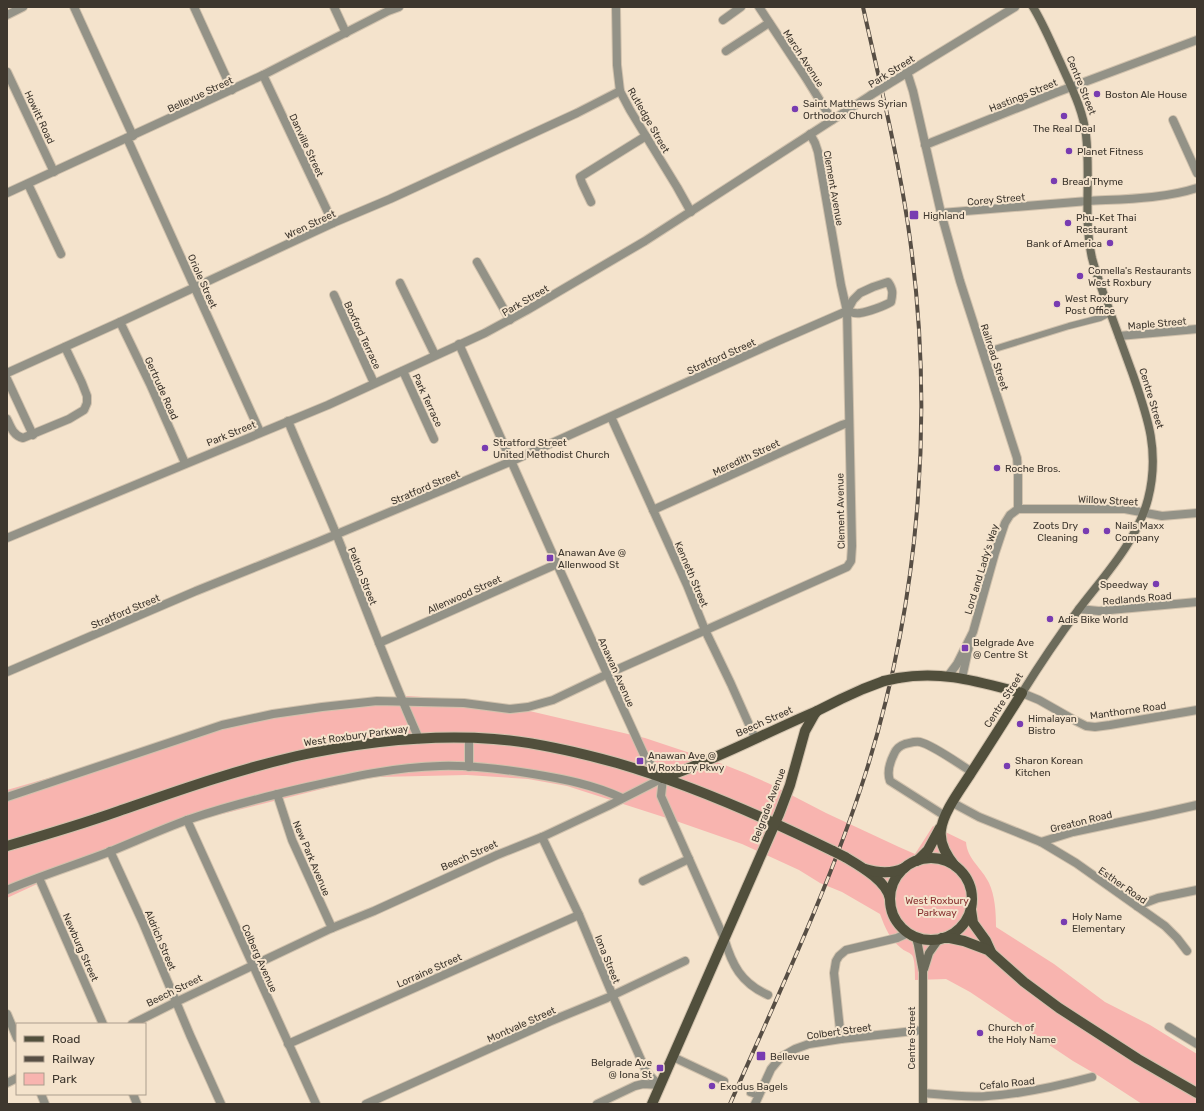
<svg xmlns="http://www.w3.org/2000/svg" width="1204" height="1111" font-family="Rubik,sans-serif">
<rect width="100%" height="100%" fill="#f4e3cc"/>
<path fill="#f8b4af" d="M407,696L441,698L488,709H521L645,738L717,762L745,773L770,784L826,813L899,847L915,854L933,826L966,842C967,859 982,868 989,883C995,896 996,912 996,927L1054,964L1105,1002L1150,1025L1197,1054V1104H1142L1099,1076L1073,1061L970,992L946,979L915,980C915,974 915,959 912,955C909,952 904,951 901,948C890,939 885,928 880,914L842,892L820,883L799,870L742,844L676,821L567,786L528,779L467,775L378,777L354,781L202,819L120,849L48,879L7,898V790L69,772L237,721L386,703Z"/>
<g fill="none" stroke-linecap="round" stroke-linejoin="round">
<g stroke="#d0c1ac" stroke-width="8">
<g id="pedestrian">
<polyline points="988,351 1069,326 1100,318 1110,313"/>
<polyline points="750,1093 753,1094"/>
</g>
</g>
<g stroke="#d0c1ac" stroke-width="10">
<g id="minor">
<polyline points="74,7 133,136"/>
<polyline points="194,7 232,90"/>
<polyline points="334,7 346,33"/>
<polyline points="616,7 617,65 620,91 630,110 677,187 691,212"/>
<polyline points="759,7 806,78 832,120"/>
<polyline points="7,15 23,7"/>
<polyline points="723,20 741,7"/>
<polyline points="726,51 769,23"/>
<polyline points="7,72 54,172"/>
<polyline points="907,72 913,91 941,213 1088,201"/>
<polyline points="263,75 333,223"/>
<polyline points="887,85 1015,7"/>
<polyline points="1173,120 1197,173"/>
<polyline points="127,138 260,432"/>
<polyline points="925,145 1055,93 1197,40"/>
<polyline points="28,184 61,254"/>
<polyline points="7,193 263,75 388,11 399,7"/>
<polyline points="591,202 582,183 580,177 646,136"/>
<polyline points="941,213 960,281 1017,458 1018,471 1018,509"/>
<polyline points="477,262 510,320"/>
<polyline points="400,283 435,355"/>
<polyline points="334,295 374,383"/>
<polyline points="120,322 150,384 185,463"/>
<polyline points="1119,336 1197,329"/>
<polyline points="459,344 557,564 646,759 662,777"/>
<polyline points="403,371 434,439"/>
<polyline points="7,373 120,322 333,223 390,199 577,113 620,91"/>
<polyline points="7,379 33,435"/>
<polyline points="611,417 687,585 705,630 731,684 755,738"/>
<path d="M7,419C11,428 14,436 23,438L69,419L84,410L87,403V396L82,383L65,347"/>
<path d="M288,421C304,460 321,497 337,536C364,603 389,672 419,739"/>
<polyline points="1018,509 1125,509 1162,516 1197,513"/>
<polyline points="653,510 842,425 848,423"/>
<polyline points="7,538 328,405 485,333 529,309 645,241 871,95"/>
<polyline points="1079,609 1099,611 1197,602"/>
<polyline points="379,643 557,564"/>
<path d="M7,672L196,591L318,542L512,461L778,341L847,311L853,300L860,293L873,287L888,282C893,289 893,293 891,302C884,306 868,312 860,313C855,314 851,312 847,311"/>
<polyline points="948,676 957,664 973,632 995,553 1005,523 1010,515 1018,509"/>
<polyline points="962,678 969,646"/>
<polyline points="1022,693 1039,700 1076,721 1086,726 1095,727 1110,725 1197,710"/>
<polyline points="469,738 469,767"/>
<polyline points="277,794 292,840 332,928"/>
<polyline points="7,797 222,725 273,714 322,707 377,701 464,703 510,709 528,707 553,700 616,670 847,567 851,561 852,546 847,311 841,285 818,152 815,143 810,134"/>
<polyline points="953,803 979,817 1041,842 1073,832 1153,815 1197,805"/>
<path d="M945,816L890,781C887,773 890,762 894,754C896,749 899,746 905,744C910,743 915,741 920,742C933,745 959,764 972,772"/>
<polyline points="187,820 316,1104"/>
<polyline points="542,837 579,915 615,1001 646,1071 653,1079 660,1085"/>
<polyline points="1041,842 1076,863 1165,926 1177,938 1187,951"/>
<polyline points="110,851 143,923 190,1035 221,1104"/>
<polyline points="39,878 103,1024"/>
<polyline points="643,881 689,859"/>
<path d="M7,890C40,876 75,865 109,852C136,841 162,829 190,819C228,806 268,796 307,787C351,777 395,767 440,766C471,765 502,769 533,774C564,779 594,785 622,798"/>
<polyline points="1137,906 1158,898 1197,890"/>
<path d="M724,938C732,965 741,983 768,995"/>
<polyline points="7,1014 17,1038"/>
<polyline points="1169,1027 1197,1044"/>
<polyline points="841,1039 834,973 836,961 839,956 846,950 897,938 908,933"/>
<polyline points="288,1044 579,915"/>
<polyline points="673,1057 724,1081"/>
<path d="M923,1093C945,1095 967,1098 988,1096C1023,1094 1058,1086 1092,1077"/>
<polyline points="41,1094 45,1104"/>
<polyline points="133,1094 137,1104"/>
<polyline points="366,1104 551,1021 607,998 685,961"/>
<polyline points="597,1104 635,1086 643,1084 660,1085"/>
<polyline points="755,1104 771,1069 781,1057 795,1049 809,1044 841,1039 923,1030"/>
</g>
</g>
<g stroke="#d0c1ac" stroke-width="10">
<g id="tertiary">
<path d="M1088,201C1123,199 1163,199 1197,188"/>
<polyline points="663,778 661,796 724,938"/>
<polyline points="132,1024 176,1002 332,928 374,911 497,855 542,837 608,806 663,778"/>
<polyline points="7,1083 17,1078"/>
</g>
</g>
<g stroke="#d0c1ac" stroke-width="10">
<g id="secondary">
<path d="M1022,693C1040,664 1059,636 1079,609C1105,575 1137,541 1148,499C1160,452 1148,418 1133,375C1124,350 1115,326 1106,301C1101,287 1096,273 1092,258C1083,218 1091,175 1086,135C1083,109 1071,87 1061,64C1052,45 1044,25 1033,7"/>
<polyline points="912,936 916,938 918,945 923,972 923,1104"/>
<polyline points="924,969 929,953 939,939"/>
</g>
</g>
<g stroke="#d0c1ac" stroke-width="12">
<g id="primary">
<path d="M898,678C943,670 979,682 1022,693C1005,720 988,747 971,773C961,789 943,812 941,830C939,844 947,856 955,866"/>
<path d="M663,778C715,760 765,733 817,711"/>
<path d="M7,846C45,835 82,824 119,811C177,791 236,770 297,756C361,742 428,734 494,739C536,742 577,752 617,763C692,785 764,817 833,851"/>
<path d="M845,857C860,866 887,881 890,899"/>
<circle cx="931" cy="899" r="41"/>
<polyline points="917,861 928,850 940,828"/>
<path d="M865,869C878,873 892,874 904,868"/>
<polyline points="971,910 973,923 986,941 991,952"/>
<polyline points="942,938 950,938 964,941 988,950 1024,982 1059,1008 1138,1059 1197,1093"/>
<polyline points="652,1104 779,814 790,785 805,731 814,715 817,711 841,699 863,689 884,681"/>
</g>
</g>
<use href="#pedestrian" stroke="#939287" stroke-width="6"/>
<use href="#minor" stroke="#939287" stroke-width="8"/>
<use href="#tertiary" stroke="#939287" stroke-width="8"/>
<use href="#secondary" stroke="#6c6b5b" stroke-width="8"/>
<use href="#primary" stroke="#514f3c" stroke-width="10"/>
<g stroke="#574e44" stroke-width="4">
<path id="rail" d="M730,1104C778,995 830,886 866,772C921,596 935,407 908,225C897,151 879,79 863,7"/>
</g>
<use href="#rail" stroke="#f4e3cc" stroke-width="2.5" stroke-dasharray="8" stroke-linecap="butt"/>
<g stroke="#d0c1ac" stroke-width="10" stroke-linecap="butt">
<polyline id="minor-bridge" points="871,95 887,85"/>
</g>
<g stroke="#d0c1ac" stroke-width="12" stroke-linecap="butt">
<g id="primary-bridge">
<polyline points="884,681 898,678"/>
<polyline points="833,851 845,857"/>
</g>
</g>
<use href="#minor-bridge" stroke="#939287" stroke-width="8"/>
<use href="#primary-bridge" stroke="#514f3c" stroke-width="10"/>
</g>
<g fill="#783cb1" stroke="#f4e3cc" stroke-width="1.5">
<circle cx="1097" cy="94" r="4"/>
<circle cx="795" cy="109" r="4"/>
<circle cx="1064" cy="116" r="4"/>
<circle cx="1069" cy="151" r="4"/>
<circle cx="1054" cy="181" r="4"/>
<rect x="909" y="210" width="10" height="10" rx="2"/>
<circle cx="1068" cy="223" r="4"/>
<circle cx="1110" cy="243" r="4"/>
<circle cx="1080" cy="276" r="4"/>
<circle cx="1057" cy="304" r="4"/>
<circle cx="485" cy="448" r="4"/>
<circle cx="997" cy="468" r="4"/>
<circle cx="1086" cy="531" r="4"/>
<circle cx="1107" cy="531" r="4"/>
<rect x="546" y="554" width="8" height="8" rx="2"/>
<circle cx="1156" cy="584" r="4"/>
<circle cx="1050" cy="619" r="4"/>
<rect x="961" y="644" width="8" height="8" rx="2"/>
<circle cx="1020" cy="724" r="4"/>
<rect x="636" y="757" width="8" height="8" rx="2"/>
<circle cx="1007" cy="766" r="4"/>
<circle cx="1064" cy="922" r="4"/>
<circle cx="980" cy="1033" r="4"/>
<rect x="756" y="1051" width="10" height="10" rx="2"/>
<rect x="656" y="1064" width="8" height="8" rx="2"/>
<circle cx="712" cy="1086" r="4"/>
</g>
<g text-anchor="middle" stroke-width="4" stroke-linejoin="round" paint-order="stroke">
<g font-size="10" fill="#3e372e" stroke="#f4e3cc">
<text transform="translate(804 58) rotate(57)" y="4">March Avenue</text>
<text transform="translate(891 71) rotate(-32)" y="4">Park Street</text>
<text transform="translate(1082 85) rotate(68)" y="4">Centre Street</text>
<text transform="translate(200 94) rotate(-25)" y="4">Bellevue Street</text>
<text transform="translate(1023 95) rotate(-22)" y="4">Hastings Street</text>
<text transform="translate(40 117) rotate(65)" y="4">Howitt Road</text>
<text transform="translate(649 120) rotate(60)" y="4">Rutledge Street</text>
<text transform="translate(307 145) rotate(65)" y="4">Danville Street</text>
<text transform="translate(834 188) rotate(80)" y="4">Clement Avenue</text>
<text transform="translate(996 199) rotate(-5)" y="4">Corey Street</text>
<text transform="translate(310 224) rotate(-25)" y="4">Wren Street</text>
<text transform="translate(203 281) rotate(66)" y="4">Oriole Street</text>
<text transform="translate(525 300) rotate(-30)" y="4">Park Street</text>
<text transform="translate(1157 323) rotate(-5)" y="4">Maple Street</text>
<text transform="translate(363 335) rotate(65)" y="4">Boxford Terrace</text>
<text transform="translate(721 356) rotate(-24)" y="4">Stratford Street</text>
<text transform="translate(995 357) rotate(72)" y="4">Railroad Street</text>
<text transform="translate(162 388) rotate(66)" y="4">Gertrude Road</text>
<text transform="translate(1152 398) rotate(73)" y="4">Centre Street</text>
<text transform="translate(428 400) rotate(65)" y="4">Park Terrace</text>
<text transform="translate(231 433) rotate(-22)" y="4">Park Street</text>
<text transform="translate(746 457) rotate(-25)" y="4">Meredith Street</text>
<text transform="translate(425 487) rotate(-23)" y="4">Stratford Street</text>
<text transform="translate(1108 500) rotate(3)" y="4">Willow Street</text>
<text transform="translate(840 511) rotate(-91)" y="4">Clement Avenue</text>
<text transform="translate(981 569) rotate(-73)" y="4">Lord and Lady's Way</text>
<text transform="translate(692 574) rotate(67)" y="4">Kenneth Street</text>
<text transform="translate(363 576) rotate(68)" y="4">Pelton Street</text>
<text transform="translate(464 594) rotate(-24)" y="4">Allenwood Street</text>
<text transform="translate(1137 598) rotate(-5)" y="4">Redlands Road</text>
<text transform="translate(125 611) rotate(-23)" y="4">Stratford Street</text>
<text transform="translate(617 672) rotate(66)" y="4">Anawan Avenue</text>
<text transform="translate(1003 700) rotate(-57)" y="4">Centre Street</text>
<text transform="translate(1128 710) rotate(-8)" y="4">Manthorne Road</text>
<text transform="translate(764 721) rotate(-24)" y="4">Beech Street</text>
<text transform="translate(356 735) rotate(-8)" y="4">West Roxbury Parkway</text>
<text transform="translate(768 805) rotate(-69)" y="4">Belgrade Avenue</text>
<text transform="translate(1081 821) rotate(-14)" y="4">Greaton Road</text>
<text transform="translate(469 855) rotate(-24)" y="4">Beech Street</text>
<text transform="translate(312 858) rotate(67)" y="4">New Park Avenue</text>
<text transform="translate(1123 885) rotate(35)" y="4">Esther Road</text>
<text transform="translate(161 940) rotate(67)" y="4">Aldrich Street</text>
<text transform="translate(81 947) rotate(66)" y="4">Newburg Street</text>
<text transform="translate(260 958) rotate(66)" y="4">Colberg Avenue</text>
<text transform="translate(608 959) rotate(68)" y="4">Iona Street</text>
<text transform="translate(429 970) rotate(-24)" y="4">Lorraine Street</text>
<text transform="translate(174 990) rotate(-26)" y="4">Beech Street</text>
<text transform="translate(521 1024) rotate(-24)" y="4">Montvale Street</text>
<text transform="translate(839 1031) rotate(-8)" y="4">Colbert Street</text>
<text transform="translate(911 1038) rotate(-90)" y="4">Centre Street</text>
<text transform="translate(1007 1083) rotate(-6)" y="4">Cefalo Road</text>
</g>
<g font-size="10" fill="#3e372e" stroke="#f4e3cc" text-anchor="start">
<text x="1105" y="98">Boston Ale House</text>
<text x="803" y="107">Saint Matthews Syrian<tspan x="803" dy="12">Orthodox Church</tspan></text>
<text x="1064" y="132" text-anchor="middle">The Real Deal</text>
<text x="1077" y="155">Planet Fitness</text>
<text x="1062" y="185">Bread Thyme</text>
<text x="923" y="219">Highland</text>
<text x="1076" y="221">Phu-Ket Thai<tspan x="1076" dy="12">Restaurant</tspan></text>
<text x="1102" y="247" text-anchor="end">Bank of America</text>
<text x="1088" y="274">Comella's Restaurants<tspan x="1088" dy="12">West Roxbury</tspan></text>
<text x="1065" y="302">West Roxbury<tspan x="1065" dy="12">Post Office</tspan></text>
<text x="493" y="446">Stratford Street<tspan x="493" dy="12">United Methodist Church</tspan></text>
<text x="1005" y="472">Roche Bros.</text>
<text x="1078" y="529" text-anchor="end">Zoots Dry<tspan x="1078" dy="12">Cleaning</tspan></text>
<text x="1115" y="529">Nails Maxx<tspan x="1115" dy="12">Company</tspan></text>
<text x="558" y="556">Anawan Ave @<tspan x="558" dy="12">Allenwood St</tspan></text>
<text x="1148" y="588" text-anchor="end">Speedway</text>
<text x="1058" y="623">Adis Bike World</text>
<text x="973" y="646">Belgrade Ave<tspan x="973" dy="12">@ Centre St</tspan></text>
<text x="1028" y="722">Himalayan<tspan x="1028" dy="12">Bistro</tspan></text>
<text x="648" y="759">Anawan Ave @<tspan x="648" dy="12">W Roxbury Pkwy</tspan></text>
<text x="1015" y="764">Sharon Korean<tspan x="1015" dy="12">Kitchen</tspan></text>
<text x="1072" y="920">Holy Name<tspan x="1072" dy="12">Elementary</tspan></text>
<text x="988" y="1031">Church of<tspan x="988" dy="12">the Holy Name</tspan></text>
<text x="770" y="1060">Bellevue</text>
<text x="652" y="1066" text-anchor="end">Belgrade Ave<tspan x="652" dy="12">@ Iona St</tspan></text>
<text x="720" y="1090">Exodus Bagels</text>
</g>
<g font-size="10" fill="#883232" stroke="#f4e3cc">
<text x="937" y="904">West Roxbury<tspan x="937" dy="12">Parkway</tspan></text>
</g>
</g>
<rect width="1204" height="1111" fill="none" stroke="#3e372e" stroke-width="16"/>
<rect x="16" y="1023" width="130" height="72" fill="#f4e3cc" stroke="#ab9e8d"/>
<rect x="24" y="1036" width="20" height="6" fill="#514f3c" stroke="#ab9e8d"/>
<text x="52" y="1043" font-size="12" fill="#3e372e">Road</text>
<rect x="24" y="1056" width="20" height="6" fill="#574e44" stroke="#ab9e8d"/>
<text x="52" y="1063" font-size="12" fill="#3e372e">Railway</text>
<rect x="24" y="1073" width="20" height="12" fill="#f8b4af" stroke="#ab9e8d"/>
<text x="52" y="1083" font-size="12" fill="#3e372e">Park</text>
</svg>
